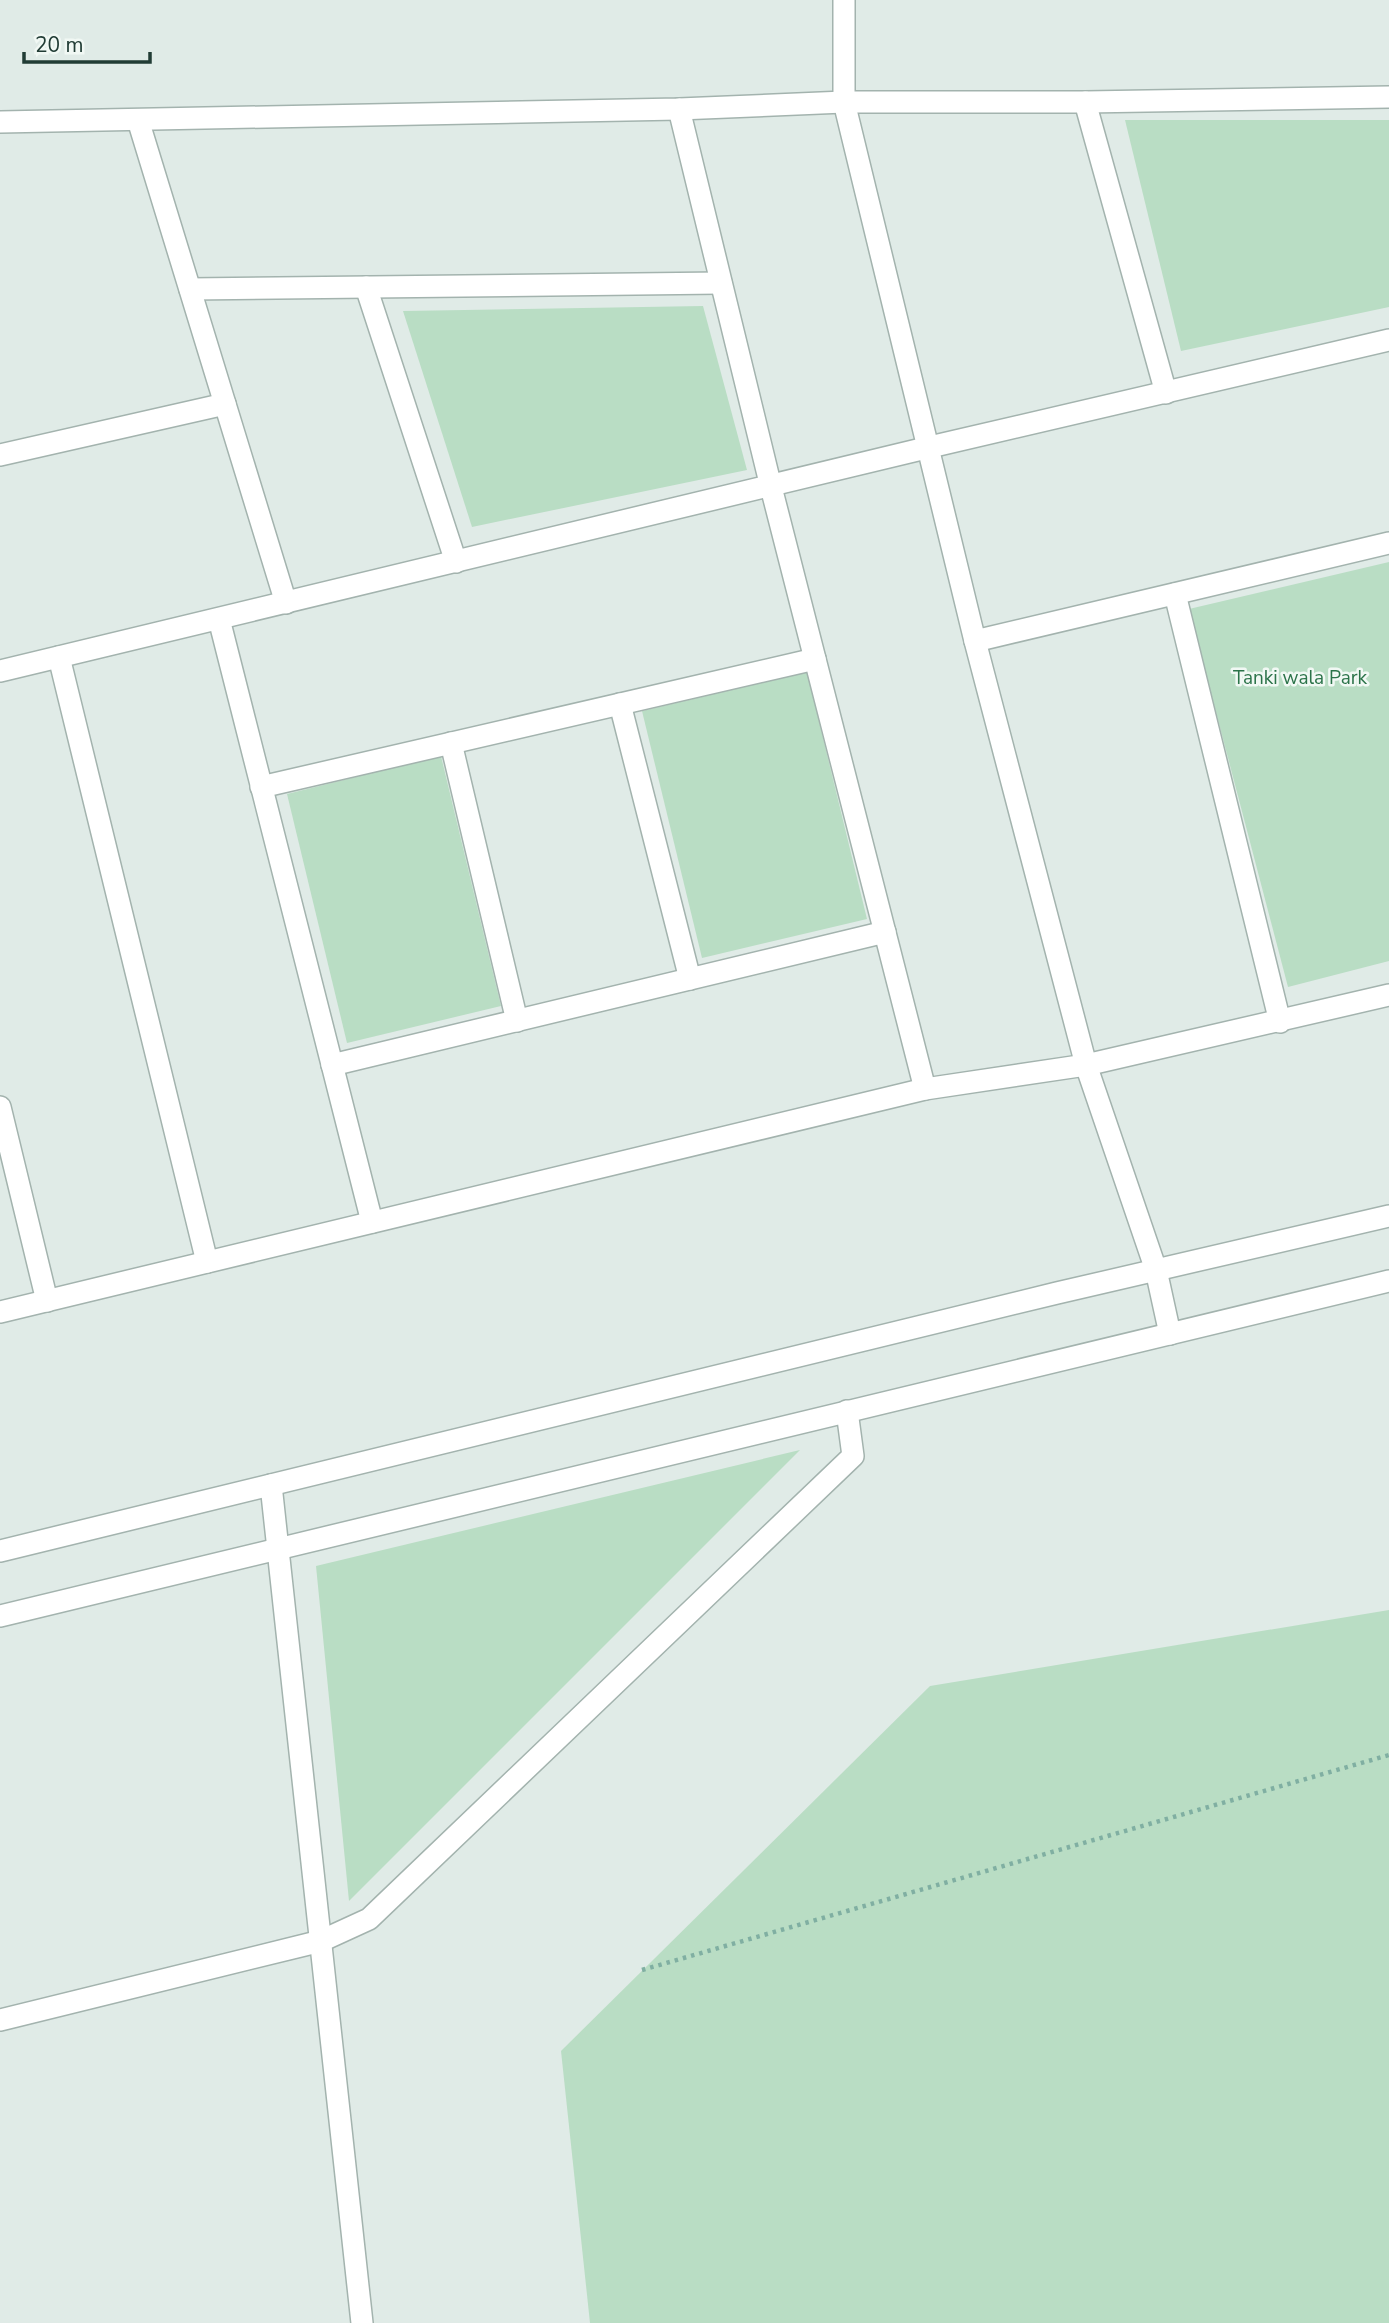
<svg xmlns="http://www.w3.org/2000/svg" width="1389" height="2323" font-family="'Nunito Sans',sans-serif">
<rect width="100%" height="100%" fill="#e0ebe7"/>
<g fill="#b9ddc4">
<polygon points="1125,120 1389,120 1389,307 1181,351"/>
<polygon points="703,306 747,470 472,527 403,311"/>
<polygon points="1389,562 1389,961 1288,987 1189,609"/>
<polygon points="807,672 867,919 702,958 642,711"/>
<polygon points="441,756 501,1006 347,1043 287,794"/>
<polygon points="800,1450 349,1901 316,1566"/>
<polygon points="1389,1610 1389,2323 590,2323 561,2051 930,1686"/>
</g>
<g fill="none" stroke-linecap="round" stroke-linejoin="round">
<g stroke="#a3b3ae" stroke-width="24">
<polyline id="service" points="975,641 1389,543"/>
</g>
<g stroke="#a3b3ae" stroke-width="24">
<g id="minor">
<polyline points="844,0 844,102 975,641 1086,1065 1156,1270 1170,1334"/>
<polyline points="1085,102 1166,393"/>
<polyline points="679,109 771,487 925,1089"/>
<polyline points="138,120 286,603"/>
<polyline points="0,122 679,109 844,102 1085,102 1389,97"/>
<polyline points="366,287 456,562"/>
<polyline points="190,289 721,283"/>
<polyline points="0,455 225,404"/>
<polyline points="1175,594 1280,1022"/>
<polyline points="219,619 372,1222"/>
<polyline points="59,657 207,1262"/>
<polyline points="0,671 930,447 1389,340"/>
<polyline points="620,704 690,979"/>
<polyline points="451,743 517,1021"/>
<polyline points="261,787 815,659"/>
<polyline points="332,1065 885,932"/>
<polyline points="0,1107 47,1301"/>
<polyline points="0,1312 925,1089 1086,1065 1389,995"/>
<polyline points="271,1485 362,2323"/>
<polyline points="0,1551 1057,1293 1389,1216"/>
<polyline points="0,1616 1389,1281"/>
<polyline points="0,2020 321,1941 369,1919 853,1456 847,1411"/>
</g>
</g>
<polyline stroke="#80afa2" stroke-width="4.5" stroke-dasharray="3.5 5" stroke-linecap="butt" points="642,1970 1389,1755"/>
<use href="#service" stroke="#fff" stroke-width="21"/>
<use href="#minor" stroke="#fff" stroke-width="21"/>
</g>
<g text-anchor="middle" stroke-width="5" stroke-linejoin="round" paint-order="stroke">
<g font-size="19" fill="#2b7349" stroke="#f1f8f4">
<text x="1300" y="684">Tanki wala Park</text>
</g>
</g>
<path d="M24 52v10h126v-10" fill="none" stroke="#213c35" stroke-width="3.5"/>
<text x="35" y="52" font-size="21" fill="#213c35" stroke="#f1f8f4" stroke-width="5" paint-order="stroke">20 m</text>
</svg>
